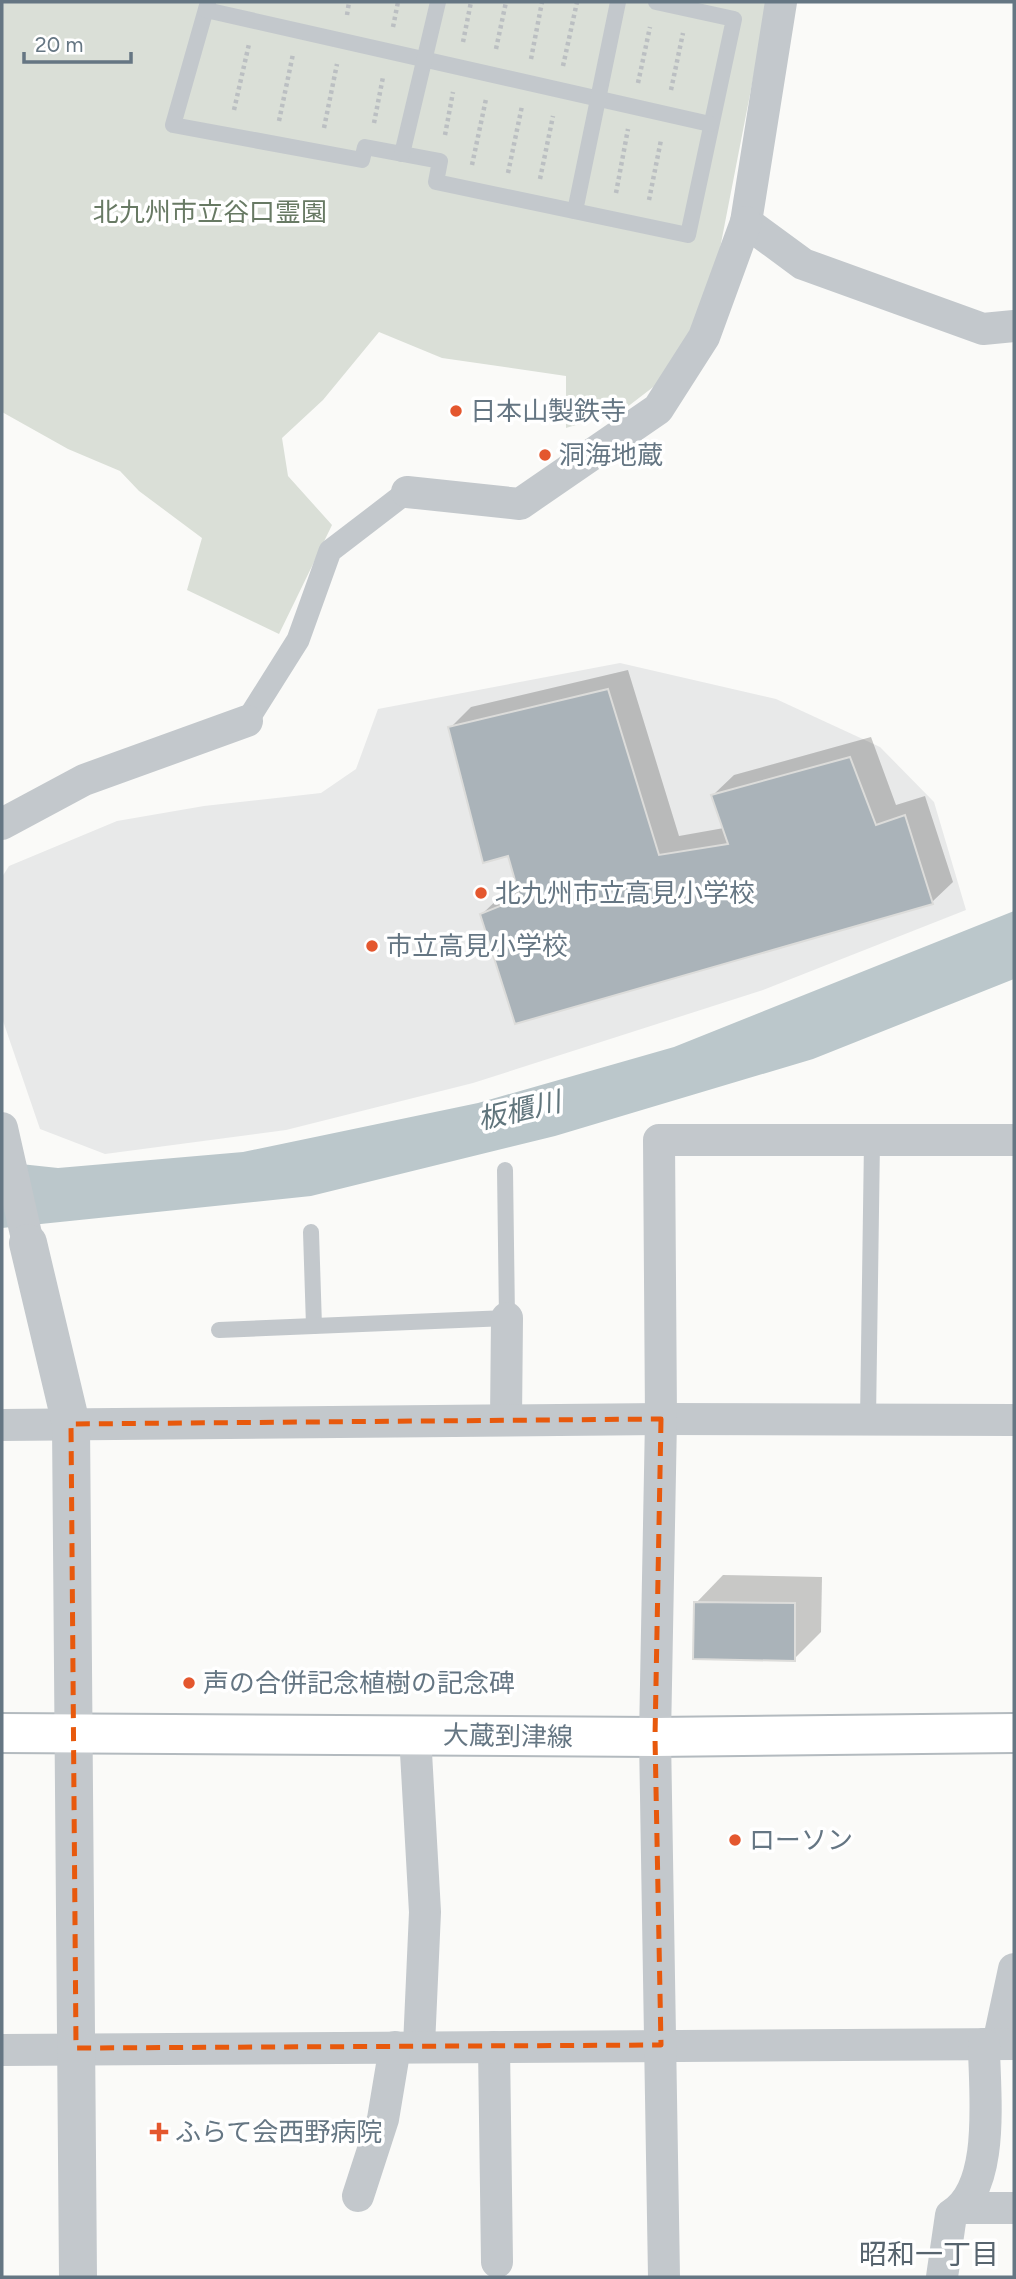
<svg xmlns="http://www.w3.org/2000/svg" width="1016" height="2279" font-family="Figtree,'Noto Sans JP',sans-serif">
<rect width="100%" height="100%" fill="#fafaf8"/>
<polygon fill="#e8e9e9" points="620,663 776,699 880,747 934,802 966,910 763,990 473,1083 286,1130 105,1154 40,1129 2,1018 2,877 9,866 117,821 204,806 321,793 356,769 378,709"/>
<polygon fill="#dadfd7" points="2,2 768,2 708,310 661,381 622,411 566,428 566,376 442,358 379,332 323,400 282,438 288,476 332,525 279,634 187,590 202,538 139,491 120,471 68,449 2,412"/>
<polygon fill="#bbc7cb" points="1014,911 1014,979 813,1059 555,1136 311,1196 2,1228 2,1162 58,1168 243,1152 478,1103 674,1047"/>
<g fill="#0003">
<polygon points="628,670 679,836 724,828 713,795 734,775 871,737 896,805 925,796 953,882 932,902 482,914 503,894 519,887 509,854 450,728 471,707"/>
<polygon points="723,1575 822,1577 821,1632 794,1659 696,1603"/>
</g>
<g fill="#aab3b9" stroke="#dcdcda" stroke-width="2">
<polygon points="608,689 659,855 728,844 711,795 850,757 876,825 905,815 933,904 515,1024 480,914 520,898 508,856 483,863 448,727"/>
<polygon points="694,1602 795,1603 795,1661 693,1659"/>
</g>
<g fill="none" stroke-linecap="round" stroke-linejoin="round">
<g stroke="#b3babf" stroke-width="42">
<polyline id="secondary" points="2,1733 655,1737 1014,1733"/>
</g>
<g stroke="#bbbfc2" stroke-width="4.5" stroke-dasharray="3.5 3.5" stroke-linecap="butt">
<polyline points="347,15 349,2"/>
<polyline points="393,27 398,2"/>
<polyline points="463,42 471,2"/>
<polyline points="496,49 506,2"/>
<polyline points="531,59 542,2"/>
<polyline points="563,66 577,2"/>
<polyline points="638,83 650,27"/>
<polyline points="671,90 683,33"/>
<polyline points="234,110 249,44"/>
<polyline points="279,121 293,54"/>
<polyline points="374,123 383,77"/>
<polyline points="324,128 337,64"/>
<polyline points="445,135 453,92"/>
<polyline points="472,165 486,99"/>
<polyline points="508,173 522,106"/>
<polyline points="540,179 553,116"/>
<polyline points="616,193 628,129"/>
<polyline points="649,200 661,140"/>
</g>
<g stroke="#c3c8cc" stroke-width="16">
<polyline points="208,2 173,125 362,160 365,147 440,161 436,182 688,235 734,19 656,2"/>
<polyline points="206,10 710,124"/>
<polyline points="402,154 438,2"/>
<polyline points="575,211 618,2"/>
<polyline points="311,1232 314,1326"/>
<polyline points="219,1330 507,1318 505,1170"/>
<polyline points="868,1420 872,1141"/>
</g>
<polyline stroke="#c3c8cc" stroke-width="23" points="247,721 298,640 330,551 407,492"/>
<g stroke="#c3c8cc" stroke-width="32">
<polyline points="781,2 746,222 803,264 983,329 1014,326"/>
<polyline points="407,492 520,504 658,409 704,337 746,222"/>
<polyline points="2,824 84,780 247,721"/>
<polyline points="2,1128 28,1243"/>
<polyline points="506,1420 507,1318"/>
<polyline points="2,1425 661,1419 1014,1420"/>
<polyline points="415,1735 425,1912 419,2046"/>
<polyline points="998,2044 1014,1969"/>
<polyline points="494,2047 497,2262"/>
<polyline points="2,2050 1014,2044"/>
<polyline points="358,2196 383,2119 395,2047"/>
<polyline points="962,2208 1014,2208"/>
<polyline points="664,2277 655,1737 661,1419 659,1140 1014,1140"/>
<path d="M942,2277L951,2215C997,2188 984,2090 984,2044"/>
</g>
<polyline stroke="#c3c8cc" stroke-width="38" points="28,1243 71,1424 78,2277"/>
<use href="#secondary" stroke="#fff" stroke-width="38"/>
</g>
<path fill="none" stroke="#e8590c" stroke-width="5" stroke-dasharray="14 9" stroke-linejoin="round" d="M661,1419L655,1737L661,2045L76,2048L71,1424Z"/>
<g fill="#e4572e" stroke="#fff" stroke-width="2.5">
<circle cx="456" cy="411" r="7"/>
<circle cx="545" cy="455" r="7"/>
<circle cx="481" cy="893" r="7"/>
<circle cx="372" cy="946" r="7"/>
<circle cx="189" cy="1683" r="7"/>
<circle cx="735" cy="1840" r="7"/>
<path d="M155.5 2121.5h7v7h7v7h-7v7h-7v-7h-7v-7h7z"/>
</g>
<g text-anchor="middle" stroke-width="7" stroke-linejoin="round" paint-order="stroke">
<g font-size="26" fill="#687a64" stroke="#fff">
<text x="210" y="221">北九州市立谷口霊園</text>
</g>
<g font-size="26" fill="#657683" stroke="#fff" text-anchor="start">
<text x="470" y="420">日本山製鉄寺</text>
<text x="559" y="464">洞海地蔵</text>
<text x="495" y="902">北九州市立高見小学校</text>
<text x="386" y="955">市立高見小学校</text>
<text x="203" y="1692">声の合併記念植樹の記念碑</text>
<text x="749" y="1849">ローソン</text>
<text x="175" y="2141">ふらて会西野病院</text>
</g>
<g font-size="26" fill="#657683" stroke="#fff">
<text transform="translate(508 1736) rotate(1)" y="9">大蔵到津線</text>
</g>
<g font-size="28" font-style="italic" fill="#60757c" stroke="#fff">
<text transform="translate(519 1110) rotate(-13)" y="10">板櫃川</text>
</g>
<g font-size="28" fill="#57646e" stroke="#fff">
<text x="929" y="2264">昭和一丁目</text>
</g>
</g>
<rect width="1016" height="2279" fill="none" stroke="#657683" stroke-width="7"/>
<path d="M24 52v10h107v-10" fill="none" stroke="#657683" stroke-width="3.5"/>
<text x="35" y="52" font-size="21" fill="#657683" stroke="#ffffff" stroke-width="5" paint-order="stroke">20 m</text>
</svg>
